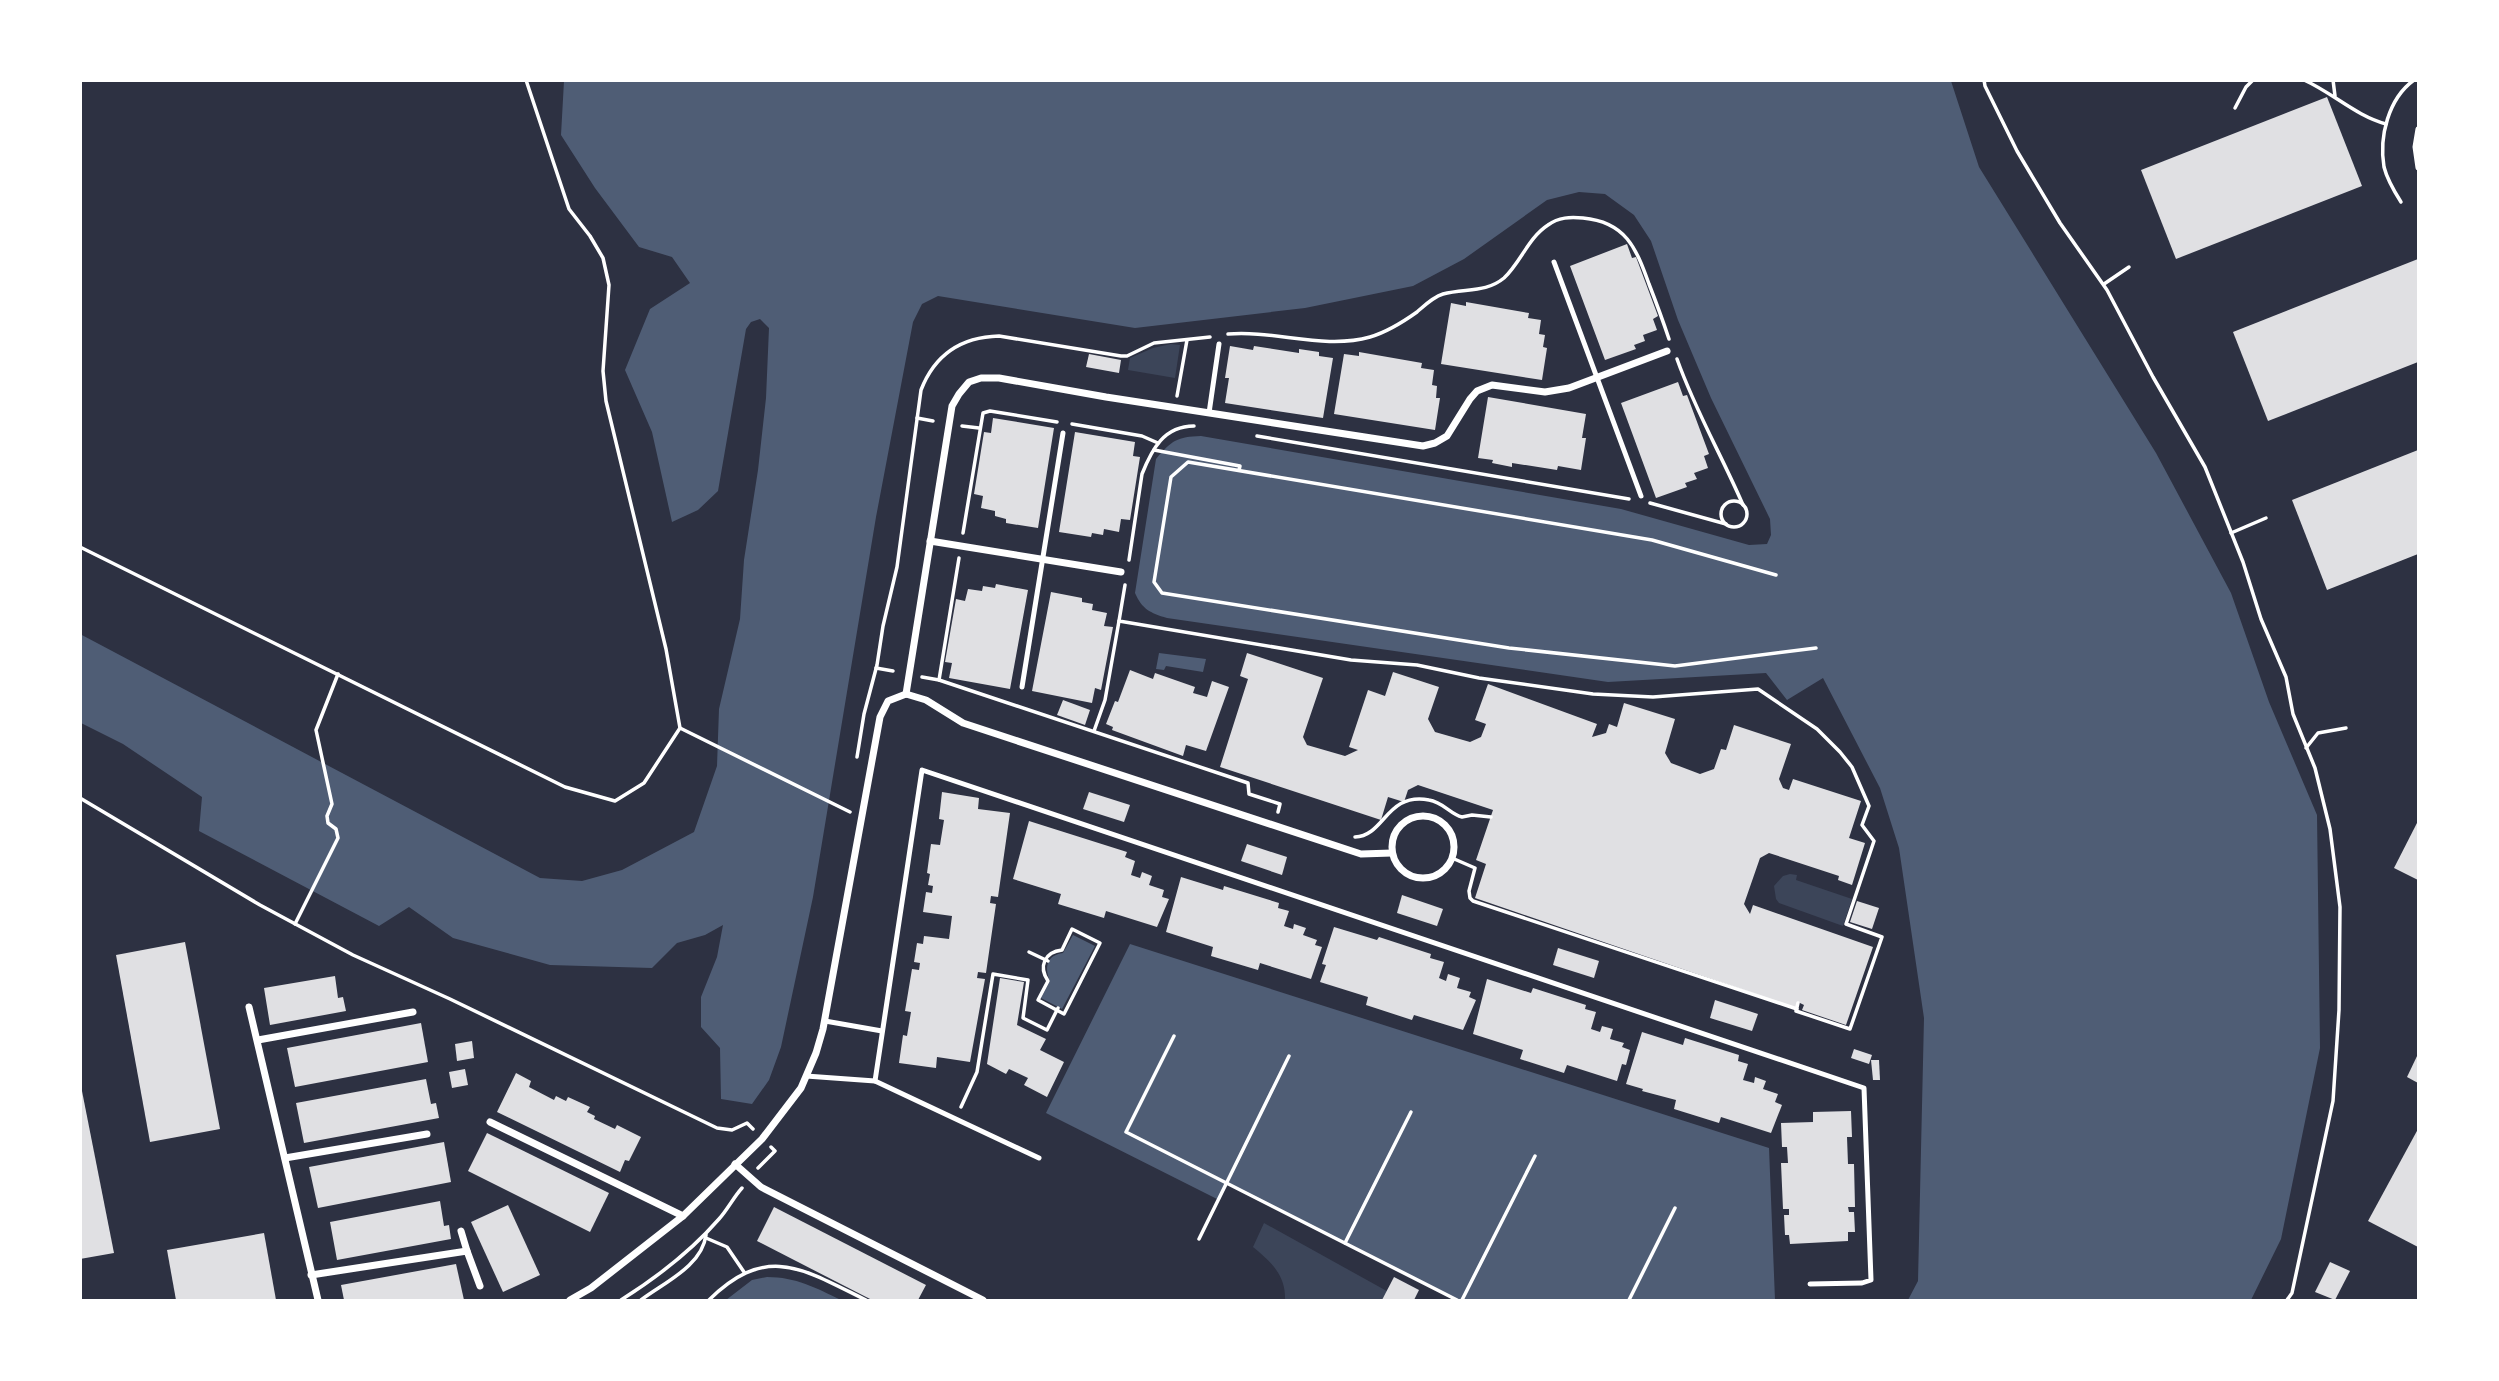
<svg xmlns="http://www.w3.org/2000/svg" width="2499" height="1381" font-family="Helvetica,sans-serif">
<rect width="100%" height="100%" fill="#2d3142"/>
<g fill="#3c4559">
<polygon points="1171,344 1180,345 1175,378 1128,370 1130,358 1153,348"/>
<polygon points="1790,874 1797,875 1796,880 1852,899 1843,926 1779,903 1776,899 1774,886 1783,876"/>
<path d="M1264,1223L1403,1300H1285C1286,1275 1271,1262 1253,1247Z"/>
</g>
<g fill="#4f5d75">
<path d="M564,81H1951L1979,167L2156,453L2231,593L2269,702L2317,815L2320,1048L2281,1239L2251,1300H1908L1918,1281L1924,1018L1899,848L1880,788L1823,678L1787,700L1766,673L1608,682L1167,618C1150,613 1142,609 1135,593L1156,459C1172,440 1177,437 1201,436L1621,509L1749,545L1767,544L1771,535L1770,519L1711,398L1678,320L1651,241L1634,215L1605,194L1579,192L1547,200L1464,259L1413,286L1305,308L1135,328L938,296L922,304L913,322L876,517L813,897L781,1047L769,1080L752,1104L721,1099L720,1048L701,1027V997L717,957L723,925L705,935L677,943L652,968L550,965L453,938L409,907L379,926L199,831L202,797L123,744L81,723L80,634L540,878L582,881L622,870L694,832L717,766L719,709L740,619L744,560L758,470L766,398L769,328L760,319L751,322L746,329L718,491L698,510L672,522L652,432L625,370L650,309L690,283L672,257L639,247L595,188L561,135Z"/>
<polygon points="1159,653 1206,659 1203,672 1166,666 1164,670 1156,669"/>
<path d="M1073,935L1095,946L1062,1009L1041,998L1050,981C1044,967 1047,955 1063,953Z"/>
<polygon points="1130,944 1769,1148 1775,1300 1457,1300 1228,1184 1219,1200 1046,1113"/>
<path d="M767,1277C796,1277 816,1288 841,1300H726L752,1280Z"/>
</g>
<g fill="#e0e0e3">
<polygon points="2327,97 2362,186 2176,259 2141,170"/>
<polygon points="1627,244 1632,258 1636,257 1658,316 1653,319 1657,330 1643,335 1645,341 1634,345 1636,349 1605,360 1570,266"/>
<polygon points="2418,259 2418,362 2268,421 2233,332"/>
<polygon points="1466,302 1529,313 1528,318 1541,320 1539,334 1545,335 1543,347 1547,348 1542,380 1441,364 1451,303 1466,306"/>
<polygon points="1230,346 1253,350 1254,346 1299,353 1299,349 1319,352 1319,356 1333,358 1323,418 1225,403 1229,378 1225,378"/>
<polygon points="1359,352 1422,363 1421,368 1434,370 1432,385 1437,386 1436,398 1440,398 1435,430 1334,414 1344,354 1359,356"/>
<polygon points="1089,354 1121,360 1119,373 1086,367"/>
<polygon points="1678,382 1683,396 1687,395 1709,454 1704,456 1708,468 1694,473 1697,479 1685,483 1687,487 1656,498 1621,403"/>
<polygon points="1488,397 1586,414 1582,438 1586,438 1581,470 1558,466 1557,470 1512,463 1512,467 1492,463 1493,460 1478,458"/>
<polygon points="993,418 1054,428 1038,528 1006,523 1006,519 995,516 995,511 981,508 983,496 974,494 984,432 991,433"/>
<polygon points="1075,432 1135,442 1133,456 1140,457 1130,520 1121,519 1119,532 1104,529 1103,535 1092,533 1091,537 1059,532"/>
<polygon points="2418,450 2418,554 2327,590 2292,500"/>
<polygon points="996,584 1028,590 1010,689 949,678 952,663 945,662 956,599 965,601 968,589 982,591 983,586 995,588"/>
<polygon points="1051,592 1082,598 1082,602 1093,604 1092,610 1107,613 1104,626 1113,627 1101,690 1095,688 1092,703 1032,691"/>
<polygon points="1247,653 1323,678 1303,737 1307,745 1345,756 1358,750 1349,747 1368,690 1385,696 1393,672 1439,687 1428,719 1435,732 1470,742 1481,737 1486,724 1475,720 1488,684 1597,724 1592,737 1606,733 1609,724 1617,727 1624,703 1675,719 1665,753 1671,763 1700,774 1714,769 1721,749 1726,750 1734,725 1791,744 1779,779 1783,788 1789,790 1793,779 1861,801 1849,838 1865,843 1852,885 1838,880 1839,876 1769,853 1760,858 1744,904 1750,914 1753,905 1873,947 1846,1025 1802,1010 1804,1005 1798,1002 1796,1008 1475,898 1486,864 1476,860 1493,810 1418,785 1408,790 1404,802 1388,797 1381,820 1220,767 1248,679 1240,676"/>
<polygon points="1130,670 1153,679 1155,673 1195,687 1193,693 1207,697 1212,681 1229,687 1206,751 1186,745 1183,756 1112,730 1113,727 1106,724 1115,701 1118,702"/>
<polygon points="1063,700 1090,710 1085,725 1057,715"/>
<polygon points="942,792 979,798 978,809 1010,813 998,897 991,896 990,903 996,904 986,973 978,972 977,978 985,979 970,1062 937,1057 936,1068 899,1063 903,1035 907,1036 911,1012 905,1011 912,969 919,970 920,963 914,962 917,943 923,944 924,936 949,939 952,916 923,912 926,892 932,893 933,886 928,885 930,874 927,873 931,844 940,845 944,820 939,819"/>
<polygon points="1089,792 1130,805 1124,822 1083,809"/>
<polygon points="1029,821 1127,852 1125,857 1135,861 1131,875 1140,878 1142,872 1152,876 1149,885 1164,890 1162,897 1169,899 1157,927 1106,911 1104,918 1058,904 1061,894 1013,879"/>
<polygon points="2418,821 2418,880 2394,868"/>
<polygon points="1247,844 1287,857 1282,875 1241,861"/>
<polygon points="1181,877 1223,890 1224,886 1279,903 1278,908 1289,911 1284,926 1293,929 1294,924 1306,928 1303,935 1317,940 1315,945 1322,947 1311,979 1260,963 1258,970 1211,956 1213,947 1166,932"/>
<polygon points="1402,895 1443,909 1437,926 1397,913"/>
<polygon points="1857,901 1879,908 1872,929 1850,922"/>
<polygon points="1334,927 1377,940 1379,937 1431,954 1430,958 1444,962 1439,978 1446,981 1448,974 1460,978 1457,988 1471,992 1469,997 1476,1000 1463,1030 1414,1015 1412,1020 1366,1005 1368,997 1320,982 1326,965 1322,964"/>
<polygon points="185,942 220,1129 150,1142 116,955"/>
<polygon points="1558,948 1599,961 1594,978 1553,965"/>
<polygon points="335,976 338,998 343,997 346,1011 270,1025 264,988"/>
<polygon points="1000,978 1024,982 1017,1025 1046,1039 1040,1050 1064,1062 1047,1097 1024,1085 1028,1078 1009,1069 1006,1074 987,1064"/>
<polygon points="1487,979 1531,993 1533,988 1586,1005 1585,1009 1596,1012 1591,1029 1600,1032 1602,1026 1613,1029 1610,1039 1624,1043 1622,1047 1630,1050 1626,1065 1622,1064 1617,1081 1567,1065 1564,1073 1520,1059 1523,1050 1473,1034"/>
<polygon points="1715,1000 1758,1014 1752,1031 1710,1018"/>
<polygon points="421,1023 428,1062 295,1087 287,1048"/>
<polygon points="1642,1032 1683,1045 1685,1038 1739,1055 1738,1061 1748,1064 1743,1080 1754,1083 1755,1077 1766,1081 1763,1089 1778,1094 1775,1102 1782,1105 1771,1133 1721,1117 1719,1123 1674,1109 1676,1100 1642,1091 1643,1089 1626,1084"/>
<polygon points="472,1041 474,1058 457,1061 455,1044"/>
<polygon points="1854,1049 1872,1055 1869,1064 1851,1058"/>
<polygon points="2418,1054 2418,1083 2407,1077"/>
<polygon points="1871,1060 1879,1060 1880,1080 1873,1080"/>
<polygon points="465,1069 468,1085 452,1088 449,1072"/>
<polygon points="516,1073 531,1081 529,1087 554,1100 556,1096 566,1101 568,1097 590,1107 587,1112 595,1116 594,1119 615,1129 617,1125 641,1137 629,1161 625,1160 620,1172 497,1112"/>
<polygon points="426,1079 431,1104 436,1103 439,1118 304,1143 296,1103"/>
<polygon points="80,1081 114,1253 80,1259"/>
<polygon points="1851,1111 1852,1137 1847,1137 1848,1164 1854,1164 1855,1207 1848,1207 1849,1212 1854,1212 1855,1232 1848,1232 1848,1241 1790,1244 1789,1235 1785,1235 1784,1215 1789,1215 1789,1209 1783,1209 1781,1163 1788,1163 1787,1147 1782,1147 1781,1123 1813,1122 1813,1112"/>
<polygon points="2418,1129 2418,1247 2368,1221"/>
<polygon points="487,1133 609,1193 590,1232 468,1171"/>
<polygon points="444,1142 451,1182 318,1208 309,1167"/>
<polygon points="440,1201 444,1226 449,1225 451,1239 337,1260 330,1222"/>
<polygon points="508,1205 540,1275 503,1292 471,1222"/>
<polygon points="774,1207 926,1285 918,1300 872,1300 757,1241"/>
<polygon points="264,1233 276,1300 176,1300 167,1250"/>
<polygon points="2330,1262 2350,1271 2335,1300 2315,1292"/>
<polygon points="456,1264 464,1300 344,1300 341,1285"/>
<polygon points="1394,1277 1419,1290 1414,1300 1382,1300"/>
</g>
<g fill="none" stroke-linecap="round" stroke-linejoin="round">
<g stroke="#fff" stroke-width="3.5">
<polyline points="1984,80 1985,86 2017,151 2060,223 2107,290 2153,377 2205,467 2243,562 2261,619 2286,677 2293,714 2315,768 2330,829 2340,907 2339,1010 2333,1101 2292,1293 2287,1300"/>
<path d="M2304,80C2333,93 2356,116 2386,124"/>
<polyline points="2333,80 2335,96"/>
<polyline points="2235,108 2246,87 2253,80"/>
<path d="M2401,202C2394,191 2387,179 2384,167C2379,137 2388,99 2414,80"/>
<polyline points="2104,284 2129,267"/>
<path d="M1228,334C1275,330 1324,350 1370,337C1387,332 1403,322 1417,312C1425,305 1433,297 1443,294C1465,288 1486,293 1504,278C1521,262 1528,238 1548,225C1559,217 1570,217 1583,218C1626,222 1636,248 1649,284C1656,302 1663,321 1669,339"/>
<path d="M1677,359C1695,410 1722,456 1743,505"/>
<polyline points="1177,396 1187,340"/>
<polyline points="917,418 933,421"/>
<polyline points="1072,424 1142,436 1158,443"/>
<polyline points="962,426 979,428"/>
<polyline points="1257,436 1629,499"/>
<polyline points="1154,450 1240,466 1239,470"/>
<circle cx="1734" cy="514" r="13"/>
<polyline points="1650,503 1726,524"/>
<polyline points="963,533 983,413 990,411 1057,422"/>
<polyline points="2231,533 2266,518"/>
<polyline points="80,547 565,787 615,801 644,783 680,728 666,649 606,401 603,371 609,285 603,258 590,236 569,209 526,80"/>
<path d="M1129,560L1142,474C1152,449 1164,426 1194,426"/>
<polyline points="1776,575 1652,540 1188,462 1171,477 1154,582 1162,593 1509,648 1675,666 1816,648"/>
<polyline points="1125,585 1119,621 1351,660 1417,665 1479,678 1593,694 1653,697 1758,689 1817,729 1840,752 1852,767 1869,806 1862,825 1874,841 1846,924 1882,937 1850,1029 1796,1011 1798,1003"/>
<polyline points="876,668 893,671"/>
<polyline points="922,677 939,680 1248,783 1249,794 1280,804 1278,812"/>
<polyline points="939,680 959,558"/>
<polyline points="680,728 850,812"/>
<polyline points="1094,731 1105,700 1119,621"/>
<polyline points="2306,748 2318,733 2346,728"/>
<path d="M857,757L864,714L877,665L883,626L897,567L921,390C935,354 961,337 999,336L1121,356H1127L1154,343L1210,337"/>
<polyline points="80,798 260,905 353,955 450,999 717,1128 732,1130 747,1123 753,1129"/>
<path d="M1355,837C1385,836 1386,792 1429,800C1443,802 1450,814 1462,817L1472,815L1491,817"/>
<polyline points="1452,858 1475,868 1469,891 1470,898 1473,901 1797,1009"/>
<polyline points="295,924 338,838 336,829 328,823 327,816 332,804 316,730 338,674"/>
<path d="M1072,929L1100,943L1064,1014L1038,1000L1048,981C1038,966 1045,952 1062,950Z"/>
<polyline points="1029,952 1048,961"/>
<polyline points="1174,1036 1126,1132 1457,1300"/>
<polyline points="961,1107 977,1072 993,974 1028,980 1023,1018 1047,1030 1058,1008"/>
<polyline points="758,1168 775,1151 771,1147"/>
<polyline points="706,1238 727,1247 744,1272"/>
<polyline points="1199,1239 1289,1056"/>
<polyline points="1345,1243 1411,1112"/>
<path d="M621,1300C656,1278 692,1250 719,1219C728,1209 733,1198 742,1188"/>
<path d="M641,1300C665,1282 702,1266 706,1235"/>
<path d="M709,1300C767,1243 803,1269 866,1300"/>
<polyline points="1462,1300 1535,1156"/>
<polyline points="1629,1300 1675,1208"/>
</g>
<g stroke="#fff" stroke-width="5">
<polyline points="2418,129 2415,147 2418,168"/>
<polyline points="1554,262 1641,496"/>
<polyline points="1209,413 1219,344"/>
<polyline points="1022,687 1063,433"/>
<polyline points="825,1021 882,1031"/>
<polyline points="806,1076 875,1081 1039,1158"/>
<polyline points="875,1081 922,770 1864,1088 1871,1280 1862,1283 1810,1284"/>
</g>
<g stroke="#fff" stroke-width="7">
<polyline points="930,541 1121,572"/>
<polyline points="906,694 952,406 959,394 969,382 981,378 999,378 1106,397 1423,446 1435,443 1447,436 1470,399 1477,391 1492,385 1545,392 1569,388 1667,351"/>
<polyline points="906,694 926,700 963,723 1361,854 1392,853"/>
<circle cx="1423" cy="847" r="31"/>
<polyline points="249,1007 318,1300"/>
<polyline points="258,1040 413,1012"/>
<polyline points="490,1122 683,1216"/>
<polyline points="285,1158 427,1134"/>
<polyline points="735,1164 761,1187 983,1300"/>
<polyline points="461,1231 467,1251"/>
<polyline points="311,1275 467,1251 480,1286"/>
<polyline points="570,1300 591,1288 683,1216 762,1139 801,1088 816,1053 823,1029 880,717 888,701 906,694"/>
</g>
</g>
<rect width="2499" height="1381" fill="none" stroke="#ffffff" stroke-width="164"/>
</svg>
